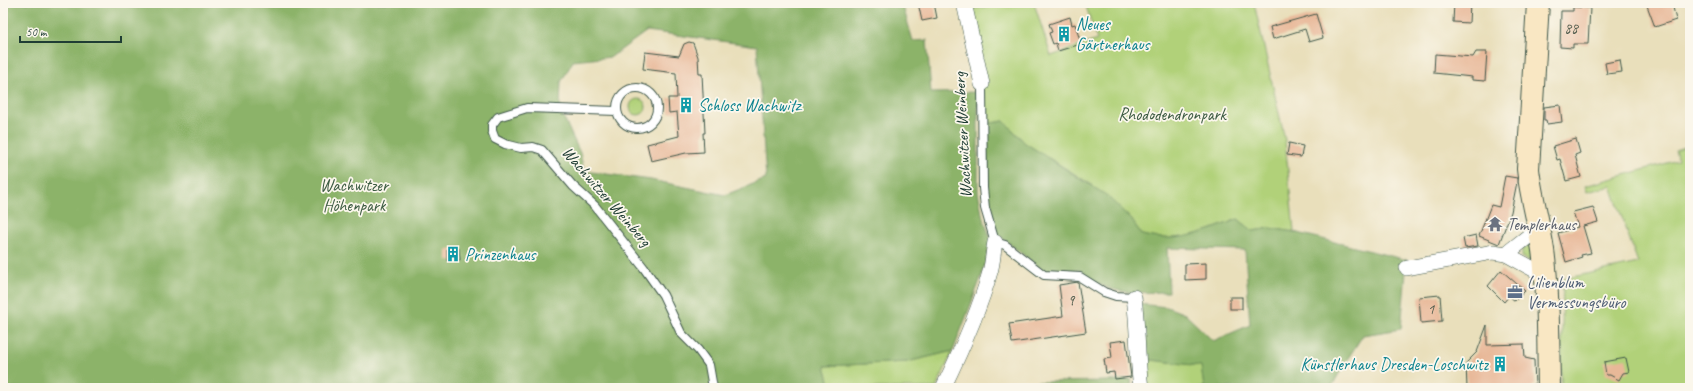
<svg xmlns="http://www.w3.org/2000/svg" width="1693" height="391" font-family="Caveat,sans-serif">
<rect width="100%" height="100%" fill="#fbf7ec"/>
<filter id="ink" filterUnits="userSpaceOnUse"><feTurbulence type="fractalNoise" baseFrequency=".025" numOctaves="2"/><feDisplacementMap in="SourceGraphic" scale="8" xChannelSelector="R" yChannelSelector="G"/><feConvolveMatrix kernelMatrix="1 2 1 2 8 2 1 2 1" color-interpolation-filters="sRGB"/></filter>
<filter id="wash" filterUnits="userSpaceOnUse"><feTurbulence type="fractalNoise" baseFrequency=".012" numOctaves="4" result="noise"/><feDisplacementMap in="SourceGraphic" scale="16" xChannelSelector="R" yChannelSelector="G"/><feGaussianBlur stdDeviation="0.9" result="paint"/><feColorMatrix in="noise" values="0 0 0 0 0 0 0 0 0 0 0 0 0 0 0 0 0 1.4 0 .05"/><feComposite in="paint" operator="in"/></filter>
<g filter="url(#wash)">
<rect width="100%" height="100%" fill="#e9dfbb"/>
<g fill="#b1d179" stroke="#688756">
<path d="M1016,3H1034L1051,56L1097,40L1085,3H1254L1285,140L1294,232L1270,228L1253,231L1238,219C1205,232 1178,244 1142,235L1131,219L1089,183L1025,143L1004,121L985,124L970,9Z"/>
<circle cx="638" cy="107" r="8"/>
<polygon points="1690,145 1690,388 1561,388 1563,279 1638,263 1611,186 1587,192 1585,186 1678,160 1675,150"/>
<polygon points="1531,243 1537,264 1522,257 1522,250"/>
<polygon points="953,351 936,388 831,388 825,366 907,362"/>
<polygon points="1143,359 1202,366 1204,388 1148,388"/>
</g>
<g fill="#8cb369" stroke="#56784e" fill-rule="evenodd">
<path d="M3,3H902L913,41L927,40L931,93L978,92V191L982,214L991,240L982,275L953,351L907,362L825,366L831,388H3ZM647,31L757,46L766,179L725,195L651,180L584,171L580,153L562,114L560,104L561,82L573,61L611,57Z"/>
<path d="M1004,121L1025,143L1106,195L1131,219L1142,235C1178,244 1205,232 1238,219L1253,231L1270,228L1294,232L1407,260L1401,329L1363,335L1343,366L1331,388H1204L1201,366L1143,359L1138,304L1167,307L1185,314L1213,341L1250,325L1245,250L1167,248L1169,292C1149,292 1125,295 1106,287C1096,284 1088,277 1080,270L1045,272L997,234L991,212L987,187L985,124Z"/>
<polygon points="1131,379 1132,388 1017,388 1036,382 1113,381"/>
</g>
<g id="blocks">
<g fill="#e8b898">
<polygon points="918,3 934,3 937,18 922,21"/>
<polygon points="1454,3 1470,3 1469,23 1453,22"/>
<polygon points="1646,3 1672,3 1676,20 1655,27"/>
<polygon points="1573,7 1590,8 1588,44 1573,44 1573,48 1560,47 1561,11 1573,11"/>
<polygon points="1316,14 1323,38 1309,42 1305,29 1273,39 1270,27"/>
<polygon points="1070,17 1072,25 1075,24 1081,44 1058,51 1056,43 1053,44 1049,33 1052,32 1049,24"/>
<polygon points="689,42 693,43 698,57 699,74 702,74 705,133 703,133 704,152 686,153 651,161 647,144 679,136 677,112 669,113 668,98 677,98 676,73 643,69 645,52 679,56 684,44"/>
<polygon points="1476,52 1487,52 1485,81 1472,80 1472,77 1434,73 1435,54 1473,57"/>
<polygon points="1620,60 1622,72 1607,74 1605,63"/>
<polygon points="1560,105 1562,122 1547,124 1546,120 1544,120 1544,107"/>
<polygon points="1576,139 1580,153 1575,155 1581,177 1566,181 1560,159 1557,160 1553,146"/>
<polygon points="1289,143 1303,146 1301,157 1287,155"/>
<polygon points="1505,176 1517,178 1517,182 1511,212 1499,244 1479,236 1491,205 1499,207"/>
<polygon points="1593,207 1598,222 1583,226 1591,253 1581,255 1582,257 1566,262 1558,233 1578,227 1573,212"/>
<polygon points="1476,235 1478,246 1465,248 1463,238"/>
<polygon points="459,248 460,260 447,261 447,249"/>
<polygon points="1206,263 1206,279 1185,280 1185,264"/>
<polygon points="1501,270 1525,291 1515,301 1509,296 1504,302 1488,286"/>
<polygon points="1078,282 1086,332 1012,343 1009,324 1063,316 1059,285"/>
<polygon points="1440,295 1442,321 1421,323 1419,297"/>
<rect x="1230" y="297" width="12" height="12"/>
<polygon points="1487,325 1487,345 1524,344 1525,358 1534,360 1535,386 1533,385 1533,388 1467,388 1466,363 1477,352"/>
<polygon points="1126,340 1131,377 1115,379 1114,372 1106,373 1104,359 1112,358 1110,342"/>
<polygon points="1626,358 1629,372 1623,373 1619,380 1610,375 1606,375 1604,362"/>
</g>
</g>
</g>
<g filter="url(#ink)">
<use href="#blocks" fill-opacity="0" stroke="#3d5548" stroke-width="1"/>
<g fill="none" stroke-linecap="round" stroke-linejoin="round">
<g stroke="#3d5548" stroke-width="10">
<g id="service">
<polyline points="982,84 983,188 985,208 995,242 1005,245 1044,275 1080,277 1104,292 1116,296 1134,297"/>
<circle cx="637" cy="108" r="20"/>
<polyline points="617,111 527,108 498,117 492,125 492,131 495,139 505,144 521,148 533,147 542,150 573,186 595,206 644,268 663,295 681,333 698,350 709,365 713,388"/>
</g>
</g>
<g stroke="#3d5548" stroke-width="16">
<g id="minor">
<polyline points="964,3 982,84"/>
<polyline points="1506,254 1539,228"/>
<polyline points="1407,268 1493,252 1506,254 1544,275"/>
<path d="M1134,297C1138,327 1137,358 1141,388"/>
<path d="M943,388C961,351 979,312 990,272C993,262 993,252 995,242"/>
</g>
</g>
<g stroke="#3d5548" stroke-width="24">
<path id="secondary" d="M1538,3L1528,169C1531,196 1539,223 1543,250C1549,295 1548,342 1549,388"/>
</g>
<use href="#service" stroke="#fff" stroke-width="8"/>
<use href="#minor" stroke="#fff" stroke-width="15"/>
<use href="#secondary" stroke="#f9e7c3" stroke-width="22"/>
</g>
</g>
<defs>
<g id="building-bare" transform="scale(1.2)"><path d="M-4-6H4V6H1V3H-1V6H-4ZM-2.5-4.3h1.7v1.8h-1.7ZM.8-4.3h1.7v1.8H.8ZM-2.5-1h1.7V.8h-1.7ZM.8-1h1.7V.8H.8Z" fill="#0f9aa8" stroke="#fbf7ec" stroke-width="2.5" paint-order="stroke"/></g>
<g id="temple-bare" transform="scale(1.2)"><path d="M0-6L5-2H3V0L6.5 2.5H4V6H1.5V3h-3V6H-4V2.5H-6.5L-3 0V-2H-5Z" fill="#6b7280" stroke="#fbf7ec" stroke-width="2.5" paint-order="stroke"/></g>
<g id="office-bare" transform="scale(1.2)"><path d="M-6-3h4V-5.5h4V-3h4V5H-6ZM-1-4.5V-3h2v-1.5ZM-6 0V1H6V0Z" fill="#5c6f8a" stroke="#fbf7ec" stroke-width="2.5" paint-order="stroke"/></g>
</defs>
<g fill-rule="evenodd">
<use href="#building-bare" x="1064" y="34"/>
<use href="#building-bare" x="686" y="105"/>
<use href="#temple-bare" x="1495" y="224"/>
<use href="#building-bare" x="453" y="254"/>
<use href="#office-bare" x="1515" y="292"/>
<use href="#building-bare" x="1500" y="364"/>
</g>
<g text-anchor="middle" stroke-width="3.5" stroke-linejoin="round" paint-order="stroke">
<g font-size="15" fill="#515c4d">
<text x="1571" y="33">88</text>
<text x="1071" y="305">9</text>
<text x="1431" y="314">1</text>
</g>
<g font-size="17" fill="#0d838f" stroke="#fbf7ec" text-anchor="start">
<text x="1076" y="30">Neues<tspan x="1076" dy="20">Gärtnerhaus</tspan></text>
<text x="698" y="111">Schloss Wachwitz</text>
<text x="465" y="260">Prinzenhaus</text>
<text x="1488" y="370" text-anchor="end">Künstlerhaus Dresden-Loschwitz</text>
</g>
<g font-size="17" fill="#3c5b42" stroke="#fbf7ec">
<text x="1172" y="120">Rhododendronpark</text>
<text x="354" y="191">Wachwitzer<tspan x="354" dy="20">Höhenpark</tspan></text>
</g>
<g font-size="17" fill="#1f3d34" stroke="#fbf7ec">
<text transform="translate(962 135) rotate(-93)" y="6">Wachwitzer Weinberg</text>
<text transform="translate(607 196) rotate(49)" y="6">Wachwitzer Weinberg</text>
</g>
<g font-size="17" fill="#5b616d" stroke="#fbf7ec" text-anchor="start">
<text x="1507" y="230">Templerhaus</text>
</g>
<g font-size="17" fill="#4e5e75" stroke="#fbf7ec" text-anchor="start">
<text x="1527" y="288">Lilienblum<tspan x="1527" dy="20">Vermessungsbüro</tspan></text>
</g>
</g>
<rect width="1693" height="391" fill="none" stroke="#fbf7ec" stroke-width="16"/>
<path d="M20 36v6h101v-6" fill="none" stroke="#1f3d34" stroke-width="2"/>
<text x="26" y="36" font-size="12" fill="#1f3d34" stroke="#fbf7ec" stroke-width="3" paint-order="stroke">50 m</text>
</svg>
